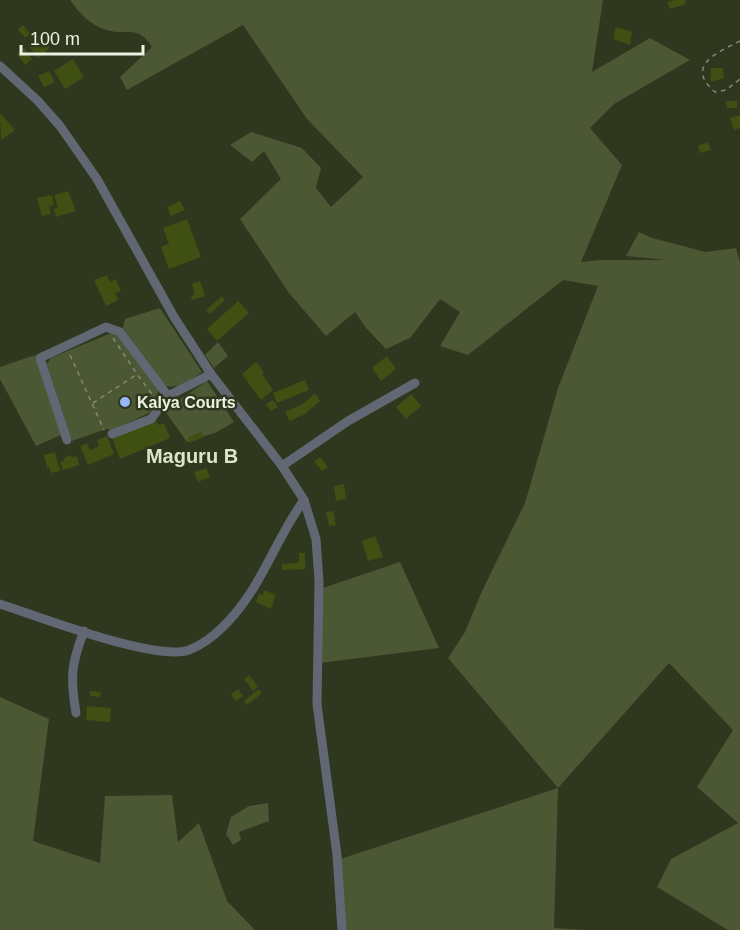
<svg xmlns="http://www.w3.org/2000/svg" width="740" height="930" font-family="Arial,sans-serif">
<rect width="100%" height="100%" fill="#2f371e"/>
<g fill="#4c5734">
<path d="M70,0H603L592,72L650,38L690,60L614,104L590,128L622,165L581,262L600,260H667L626,256L639,232L652,238L706,252L736,248L740,262V930H728L657,887L671,859L738,823L697,787L733,730L669,663L558,788L554,928L586,930H344L334,861L558,788L448,658L465,632L482,591L525,503L558,388L598,286L563,280L468,355L440,346L460,312L440,299L410,338L386,349L366,328L355,312L326,336L289,293L240,219L281,179L264,151L252,162L230,145L251,132L302,148L321,168L316,188L331,207L363,177L307,119L243,25L127,90L120,77L152,47C138,24 127,36 106,30C89,24 80,14 70,0Z"/>
<path d="M160,308L202,372C191,379 180,389 166,386L123,328L125,319Z"/>
<polygon points="111,333 119,337 158,388 158,398 155,407 147,414 112,430 106,429 72,441 47,364 51,358"/>
<polygon points="218,342 228,356 214,368 205,355"/>
<polygon points="35,355 61,435 36,446 0,379 0,367"/>
<polygon points="207,381 234,422 217,432 187,442 164,410"/>
<polygon points="400,562 439,648 320,663 320,589"/>
<polygon points="0,697 49,719 33,841 100,863 105,796 172,795 178,842 199,823 227,901 255,930 0,930"/>
<polygon points="268,803 269,821 239,832 241,840 233,845 226,834 231,817 249,806"/>
</g>
<g fill="#405012">
<polygon points="675,0 685,0 686,4 670,9 667,2"/>
<polygon points="23,25 30,34 25,38 18,29"/>
<polygon points="616,27 632,32 630,45 613,39"/>
<polygon points="40,35 50,48 38,58 28,45"/>
<polygon points="24,48 32,59 25,65 17,54"/>
<polygon points="73,59 84,77 65,89 54,71"/>
<polygon points="711,68 723,68 724,78 711,82"/>
<polygon points="49,71 55,82 44,87 38,76"/>
<polygon points="726,101 737,101 737,108 727,108"/>
<polygon points="1,114 15,130 1,140 0,115"/>
<polygon points="740,115 740,128 734,130 730,118"/>
<polygon points="708,142 711,150 700,153 698,146"/>
<polygon points="68,191 76,211 56,217 54,209 58,208 54,195"/>
<polygon points="52,195 54,205 49,206 51,214 42,216 37,198"/>
<polygon points="180,201 185,210 171,216 167,207"/>
<polygon points="187,219 201,257 169,269 161,247 169,244 163,228"/>
<polygon points="107,275 110,282 116,279 121,291 115,293 118,300 106,306 94,280"/>
<polygon points="200,281 205,296 192,300 191,296 195,295 192,284"/>
<polygon points="222,296 225,300 210,314 206,310"/>
<polygon points="238,301 249,313 217,341 207,329"/>
<polygon points="387,356 396,369 381,381 372,368"/>
<polygon points="256,362 264,372 262,374 273,390 261,400 242,374"/>
<polygon points="305,380 309,390 277,403 273,393"/>
<polygon points="315,393 320,401 305,414 290,421 285,412 303,404"/>
<polygon points="411,394 421,406 406,419 396,407"/>
<polygon points="273,400 278,407 271,411 266,404"/>
<polygon points="156,420 158,425 164,423 170,438 120,459 112,438"/>
<polygon points="202,432 204,437 190,443 188,437"/>
<polygon points="107,436 114,454 88,465 80,446 87,443 90,450 99,446 97,440"/>
<polygon points="55,452 60,471 51,473 49,467 47,468 44,455"/>
<polygon points="71,455 72,457 77,456 79,465 63,470 60,462 65,460 64,458"/>
<polygon points="320,457 328,467 322,471 314,462"/>
<polygon points="206,468 210,477 198,482 194,472"/>
<polygon points="344,484 346,499 336,501 334,486"/>
<polygon points="333,511 336,525 329,526 326,512"/>
<polygon points="375,536 383,557 368,561 362,541"/>
<polygon points="299,553 305,553 305,569 282,570 282,564 299,563"/>
<polygon points="264,590 276,595 271,609 256,602 259,594 263,595"/>
<polygon points="249,675 258,687 253,691 244,679"/>
<polygon points="238,689 243,696 236,701 231,694"/>
<polygon points="259,689 262,693 247,705 244,701"/>
<polygon points="90,691 101,692 100,697 90,696"/>
<polygon points="87,706 111,708 110,722 86,720"/>
</g>
<g fill="none" stroke-linecap="round" stroke-linejoin="round">
<g stroke="#838a75" stroke-width="1.5" stroke-dasharray="4.5 4.5" stroke-linecap="butt">
<path d="M740,41C718,52 684,66 715,92L726,90L740,79"/>
<polyline points="113,338 137,374 155,398"/>
<polyline points="70,355 104,430"/>
<polyline points="93,403 136,375"/>
</g>
<g stroke="#616773" stroke-width="9">
<polyline points="0,66 38,101 60,126 97,179 174,317 211,374 282,466 304,500 316,539 319,581 317,704 337,855 342,930"/>
<polyline points="112,434 151,419 168,396 211,374"/>
<polyline points="67,440 40,358 106,327 120,332 168,396"/>
<polyline points="282,466 348,421 415,383"/>
<path d="M0,604C38,616 155,662 189,650C213,641 235,616 249,595C269,565 282,530 304,500"/>
<path d="M76,713C70,678 71,664 84,631"/>
</g>
</g>
<circle fill="#94b7fd" stroke="#2f371e" stroke-width="2" cx="125" cy="402" r="6"/>
<g text-anchor="middle" stroke-width="5" stroke-linejoin="round" paint-order="stroke">
<g font-size="16" font-weight="bold" fill="#ecf2e2" stroke="#2f371e" text-anchor="start">
<text x="137" y="408">Kalya Courts</text>
</g>
<g font-size="20" font-weight="bold" fill="#dbe6c7" stroke="#2f371e">
<text x="192" y="463">Maguru B</text>
</g>
</g>
<path d="M21 45v9h122v-9" fill="none" stroke="#ecf2e2" stroke-width="3"/>
<text x="30" y="45" font-size="18" fill="#ecf2e2" stroke="#2f371e" stroke-width="4.5" paint-order="stroke">100 m</text>
</svg>
